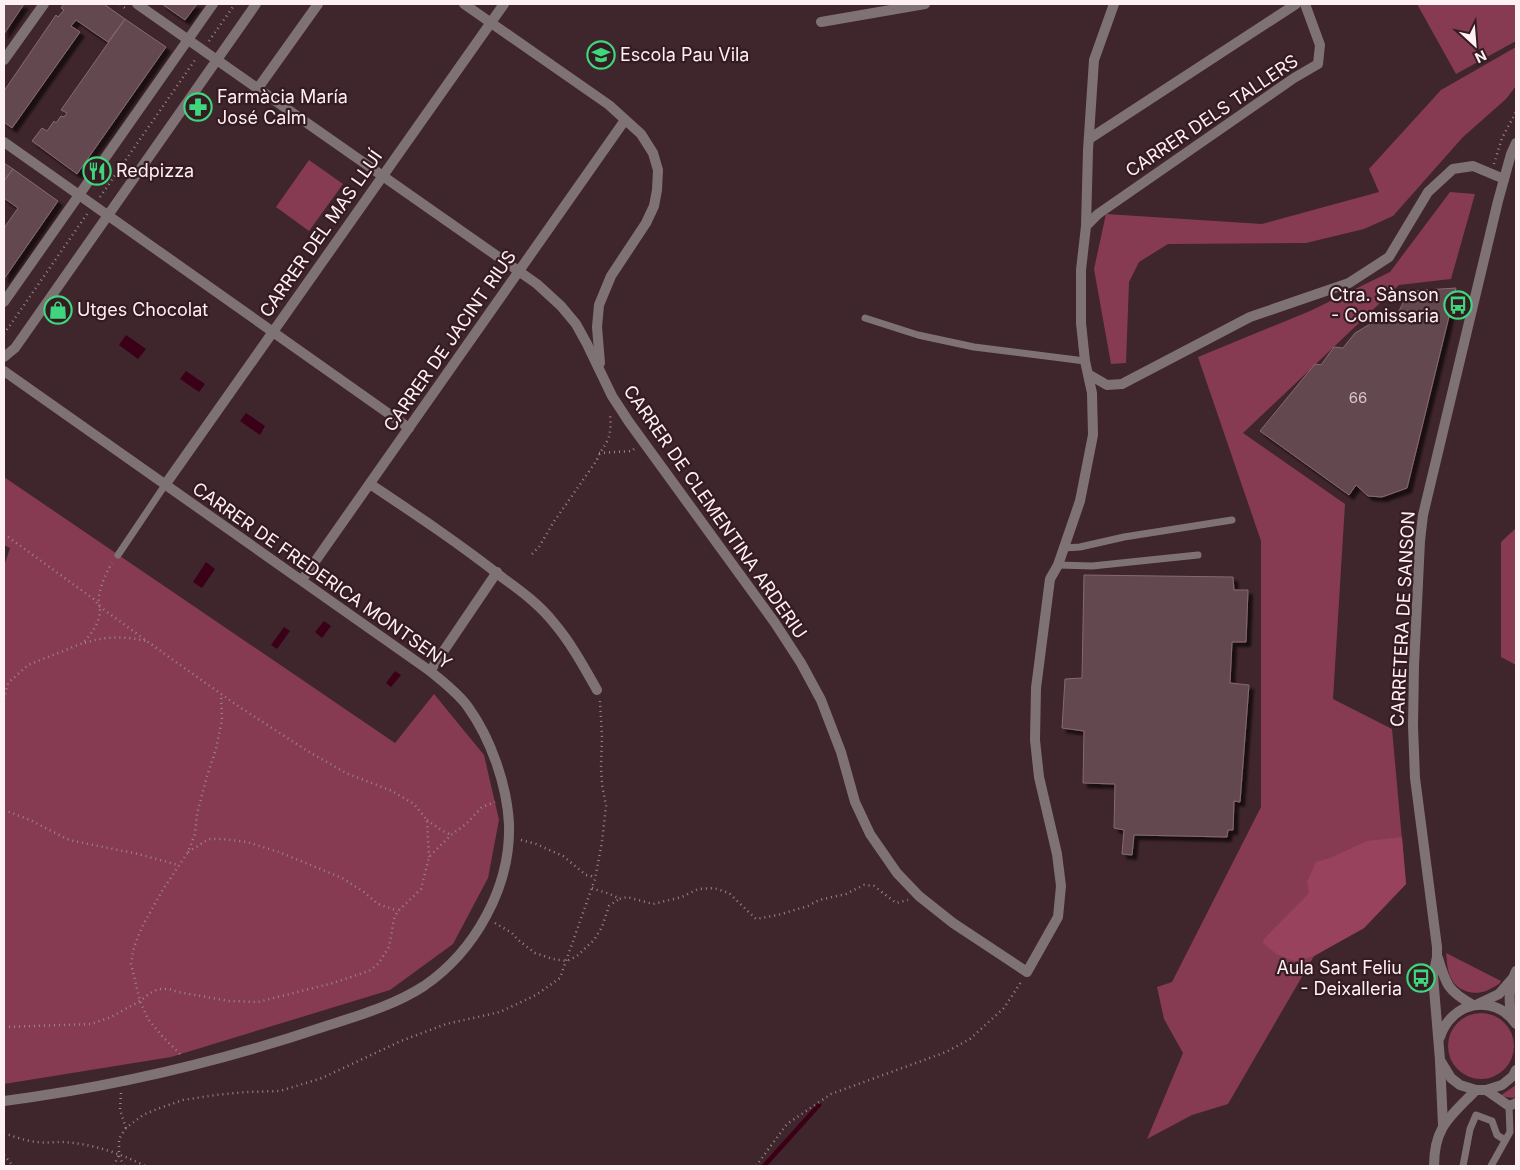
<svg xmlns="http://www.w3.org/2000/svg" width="1520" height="1170" font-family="Inter,sans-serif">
<defs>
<filter id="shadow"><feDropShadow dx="4.5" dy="4.5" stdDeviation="1" flood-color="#0009"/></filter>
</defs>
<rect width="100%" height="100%" fill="#3f252c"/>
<g fill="#873b52">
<polygon points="1417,4 1516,4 1516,41 1456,74"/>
<polygon points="1516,47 1516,86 1506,99 1463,137 1393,216 1364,229 1306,243 1168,244 1139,262 1129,282 1126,363 1111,364 1094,269 1106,214 1262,224 1379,192 1369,169 1441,90"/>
<polygon points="309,160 343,184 309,231 276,207"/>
<polygon points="1450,192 1475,194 1451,279 1399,285 1243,433 1345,504 1333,699 1392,729 1406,884 1364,928 1314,956 1228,1104 1192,1115 1147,1139 1183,1053 1164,1019 1157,987 1172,982 1261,807 1261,541 1198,357 1310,311 1390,272"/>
<polygon points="4,477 395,743 434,694 484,755 499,820 488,878 453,944 390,990 171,1057 4,1084 4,566 10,548 4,545"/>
<polygon points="1516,528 1516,665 1501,657 1501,542"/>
<path d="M1446,953L1501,981L1499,984C1495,986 1491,989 1486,991C1472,996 1455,990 1450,976C1447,969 1447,960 1446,953Z"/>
<circle cx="1481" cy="1046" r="33"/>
<polygon points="1516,1085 1516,1097 1513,1098 1500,1096"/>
</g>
<polygon fill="#98425d" points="1402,837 1406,884 1364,928 1314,956 1295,961 1276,954 1263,943 1264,939 1309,893 1307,882 1316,862 1330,858 1367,841"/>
<g fill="#3b0017">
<polygon points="126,335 146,349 138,359 119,345"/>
<polygon points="186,371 205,384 199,392 180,379"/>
<polygon points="246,413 265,426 260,435 240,421"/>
<polygon points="206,562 215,569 202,588 193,582"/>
<polygon points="324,621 331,626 322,638 315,632"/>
<polygon points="284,627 290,631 277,649 271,645"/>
<polygon points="395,671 401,675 391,687 386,683"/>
</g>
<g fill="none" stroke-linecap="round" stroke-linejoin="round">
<polyline stroke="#3b0017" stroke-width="4.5" points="764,1166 819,1105"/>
</g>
<g fill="#64484f" stroke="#876970" filter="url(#shadow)">
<polygon points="4,4 24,4 4,34"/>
<polygon points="64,4 104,4 125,19 108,42 76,20 71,26 80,32 12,128 4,122 4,91 56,15 58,17 64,10 61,8"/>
<polygon points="162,4 197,4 185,20"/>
<polygon points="125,19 166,47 77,174 32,141 42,128 47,131 54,121 56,123 61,116 64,117 67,113 61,110"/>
<polygon points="4,163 13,169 4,181"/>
<polygon points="13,169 58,201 4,279 4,228 18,208 4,198 4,181"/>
<polygon points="1456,288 1407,488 1382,497 1368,496 1356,485 1349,495 1260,431 1315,364 1321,365 1334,347 1343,348 1355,333 1387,314 1394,321 1409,291"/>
<polygon points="1084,575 1233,577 1234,590 1248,590 1246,642 1232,642 1230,683 1249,685 1240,802 1234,801 1233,830 1228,830 1227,837 1134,835 1132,855 1122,854 1124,830 1114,828 1115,784 1083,783 1084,731 1062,728 1065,679 1082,678"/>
</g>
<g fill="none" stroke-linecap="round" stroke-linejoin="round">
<g stroke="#9a868b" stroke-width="2.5" stroke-dasharray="1 4" stroke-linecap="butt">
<polyline points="120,4 126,9"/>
<polyline points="209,41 235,4"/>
<polyline points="1494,164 1502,138 1516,112"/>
<polyline points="100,197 195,60"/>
<polyline points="4,334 87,214"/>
<polyline points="599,453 632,451 634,449"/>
<polyline points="4,534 95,600 99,606 166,655 241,708 306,750 346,773 392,791 414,804 427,820 429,857"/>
<path d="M532,554L539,547L553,523L597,460C599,453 603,449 606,443C611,436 611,423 610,415"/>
<path d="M85,643C105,636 125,636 146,641"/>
<path d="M4,699L8,683L28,665L83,643C91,635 99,623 100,612C100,606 98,601 99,596C101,584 106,573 112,563"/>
<polyline points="4,810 30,820 69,840 138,854 178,865"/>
<polyline points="427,820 441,830 451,835"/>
<polyline points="521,840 536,844 563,856 586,875 591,876 595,879"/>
<polyline points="188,852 209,839 223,839 247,842 279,852 342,878 364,892 378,904 398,911"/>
<path d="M592,888C601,892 611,893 619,899L627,897L653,904L682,897L698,889L714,888L729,893L756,919L778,915L808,906L819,900L846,894L864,885L874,886L896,903L908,900"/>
<polyline points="495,923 512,933 517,939 535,953 553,959 567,961 577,956 594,940 602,927 609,906 619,899"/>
<polyline points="4,1027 91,1024 111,1017 140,1001 149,994 158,989 169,989 178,992 229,1001 258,1002 333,983 369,971 378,964 389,947 394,919 398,911 421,889 429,857 451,835 466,824 482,807 495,802"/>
<polyline points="180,1054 162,1036 148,1019 140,1001 131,964 134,947 142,927 162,891 188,852 195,834 197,814 207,776 216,749 222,720 221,694"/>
<polyline points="121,1093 120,1110 126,1128"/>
<path d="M4,1133C15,1137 26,1141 37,1142C46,1143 55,1142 64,1142C92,1144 120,1153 145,1166"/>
<polyline points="4,1155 13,1166"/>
<polyline points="119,1156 124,1166"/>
<polyline points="114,1166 119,1154 119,1139 126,1128 143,1115 157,1109 183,1100 216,1095 246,1092 280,1091 322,1078 401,1041 446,1024 500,1012 536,995 560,978 595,879 602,842 606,806 602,784 601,767 602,737 600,701"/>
<polyline points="756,1166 787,1124 831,1094 946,1052 970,1039 1004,1008 1021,982"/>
</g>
<g stroke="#7f7275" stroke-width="7">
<polyline points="865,318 918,335 974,347 1085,361"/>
<polyline points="1064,548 1080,547 1124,537 1232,520"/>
<polyline points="118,555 165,485"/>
<polyline points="1058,565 1092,566 1198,555"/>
<polyline points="1463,1166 1470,1129 1476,1115 1492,1121 1497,1135 1505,1140"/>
<polyline points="1491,1166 1510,1132 1509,1106"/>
</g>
<g stroke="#7f7275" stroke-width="10">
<path d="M370,484C415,514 460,544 503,578C521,591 540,605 554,623C571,643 584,667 597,690"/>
<polyline points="430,671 497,572"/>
</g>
<g stroke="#7f7275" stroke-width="10">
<polyline points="137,4 537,284 561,306 576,324 587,344 612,396 629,422 775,623 801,663 821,700 841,752 855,802 870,834 897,873 919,896 953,923 1027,972 1058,917 1061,886 1057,854 1039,777 1035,740 1036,688 1050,579 1058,565 1080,501 1093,435 1092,393 1085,361 1081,323 1081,270 1086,226 1088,150 1094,60 1114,4"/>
<polyline points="464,4 609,105 641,134 653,153 658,170 657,190 654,206 646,223 611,276 599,305 597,327 600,363"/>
<polyline points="821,22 925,4"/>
<polyline points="4,60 44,4"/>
<polyline points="258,88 318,4"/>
<polyline points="1089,139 1296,4"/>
<polyline points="4,142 409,428"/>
<polyline points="1086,226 1098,214 1294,78 1318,64 1320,45 1305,4"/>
<path d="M4,371L430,671C443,682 458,693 468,707C491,739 507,785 509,824C511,887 475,951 424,986C393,1006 357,1016 323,1027C219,1062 112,1087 4,1101"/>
<polyline points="1088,374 1107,385 1122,384 1250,317 1349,283 1389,257 1428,192 1453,169 1473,166 1504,179"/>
<polyline points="165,485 504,4"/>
<polyline points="302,580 625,120"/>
</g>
<g stroke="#7f7275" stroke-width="10">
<polyline points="1516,143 1511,154 1498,201 1423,515 1420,541 1414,666 1413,726 1415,778 1437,947 1437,957 1433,976 1440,1060 1451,1078 1460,1085 1476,1090 1486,1090 1502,1085 1513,1076 1516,1070"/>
<polyline points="4,302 213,4"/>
<polyline points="4,357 15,348 256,4"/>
<path d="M1438,958C1446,985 1448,991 1473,1005"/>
<polyline points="1478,1004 1499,994 1512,979"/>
<path d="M1511,1017C1509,998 1508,989 1516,971"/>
<path d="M1440,1037C1451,1002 1494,992 1516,1024"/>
<polyline points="1440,1061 1443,1125"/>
<polyline points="1486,1090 1509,1106 1516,1103"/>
<path d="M1434,1166C1434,1126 1451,1116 1476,1090"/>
</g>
</g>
<defs>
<g id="school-ring" transform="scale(1.4375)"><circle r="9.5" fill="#341c22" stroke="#3ed77d" stroke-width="1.5"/><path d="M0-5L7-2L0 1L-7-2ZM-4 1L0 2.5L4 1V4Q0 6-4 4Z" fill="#3ed77d"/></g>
<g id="pharmacy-ring" transform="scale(1.4375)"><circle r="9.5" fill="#341c22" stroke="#3ed77d" stroke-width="1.5"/><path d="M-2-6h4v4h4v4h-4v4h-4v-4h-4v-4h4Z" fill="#3ed77d"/></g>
<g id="restaurant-ring" transform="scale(1.4375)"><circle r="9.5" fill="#341c22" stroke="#3ed77d" stroke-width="1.5"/><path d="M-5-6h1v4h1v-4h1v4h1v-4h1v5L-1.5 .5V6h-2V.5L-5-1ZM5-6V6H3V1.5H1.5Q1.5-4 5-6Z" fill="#3ed77d"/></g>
<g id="bus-ring" transform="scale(1.4375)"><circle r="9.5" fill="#341c22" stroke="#3ed77d" stroke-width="1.5"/><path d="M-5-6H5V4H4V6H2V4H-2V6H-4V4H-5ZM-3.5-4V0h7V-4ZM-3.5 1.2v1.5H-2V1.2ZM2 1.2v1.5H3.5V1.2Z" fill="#3ed77d"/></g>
<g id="shop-ring" transform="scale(1.4375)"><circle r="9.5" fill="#341c22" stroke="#3ed77d" stroke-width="1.5"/><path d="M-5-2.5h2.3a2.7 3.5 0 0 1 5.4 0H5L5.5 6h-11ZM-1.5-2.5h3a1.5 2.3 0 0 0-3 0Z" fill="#3ed77d"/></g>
</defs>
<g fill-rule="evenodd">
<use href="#school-ring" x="601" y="55"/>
<use href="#pharmacy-ring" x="198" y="107"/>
<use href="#restaurant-ring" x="97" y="171"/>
<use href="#bus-ring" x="1458" y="305"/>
<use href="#shop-ring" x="58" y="310"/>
<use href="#bus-ring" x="1421" y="978"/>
</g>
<g text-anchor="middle" stroke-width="4.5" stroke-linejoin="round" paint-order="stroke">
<g font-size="15" fill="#d8c6ca">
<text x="1358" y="403">66</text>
</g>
<g font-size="18" fill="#fef0f3" stroke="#341c22" text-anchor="start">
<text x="620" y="61">Escola Pau Vila</text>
<text x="217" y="103">Farmàcia María<tspan x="217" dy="21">José Calm</tspan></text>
<text x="116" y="177">Redpizza</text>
<text x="1439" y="301" text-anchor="end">Ctra. Sànson<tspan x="1439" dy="21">- Comissaria</tspan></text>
<text x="77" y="316">Utges Chocolat</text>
<text x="1402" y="974" text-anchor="end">Aula Sant Feliu<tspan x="1402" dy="21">- Deixalleria</tspan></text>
</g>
<g font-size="18" fill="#fef0f3" stroke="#341c22">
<text transform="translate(1212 116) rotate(-34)" y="6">CARRER DELS TALLERS</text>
<text transform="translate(321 234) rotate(-55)" y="6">CARRER DEL MAS LLUÍ</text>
<text transform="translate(450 341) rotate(-55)" y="6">CARRER DE JACINT RIUS</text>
<text transform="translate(715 512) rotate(55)" y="6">CARRER DE CLEMENTINA ARDERIU</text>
<text transform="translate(322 576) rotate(35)" y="6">CARRER DE FREDERICA MONTSENY</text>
<text transform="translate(1403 619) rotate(-87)" y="6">CARRETERA DE SANSON</text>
</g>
</g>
<rect width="1520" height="1170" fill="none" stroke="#fef0f3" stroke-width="10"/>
<g transform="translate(1475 45) rotate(154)" stroke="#341c22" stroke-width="4" paint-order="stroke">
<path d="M0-4L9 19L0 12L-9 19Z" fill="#fef0f3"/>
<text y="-8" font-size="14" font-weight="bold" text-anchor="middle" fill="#fef0f3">N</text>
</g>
</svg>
